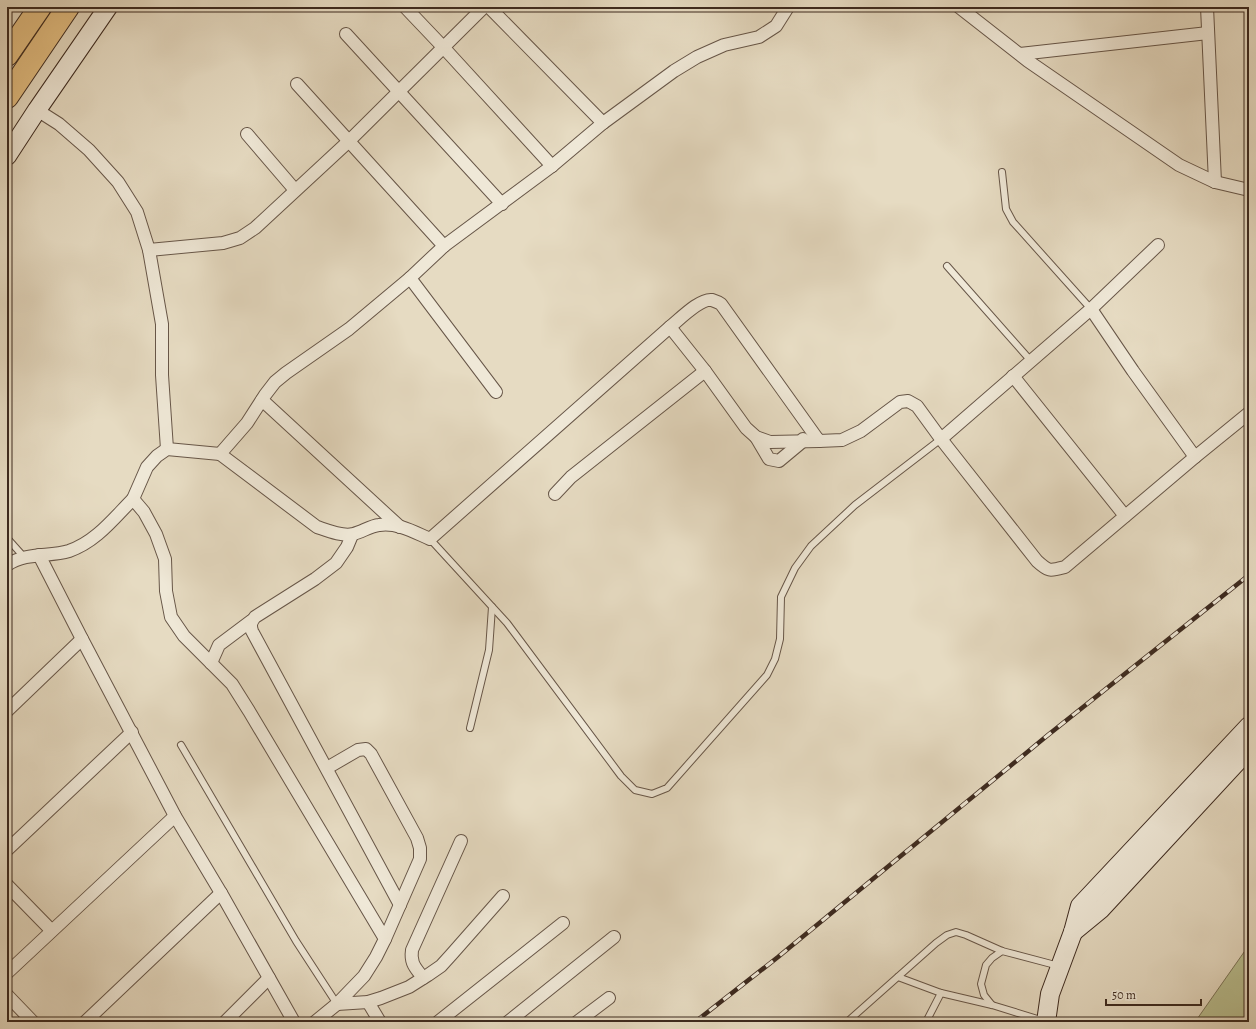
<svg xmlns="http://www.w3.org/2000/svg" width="1256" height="1029" font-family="Alegreya,serif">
<rect width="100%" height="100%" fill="#e6dbc2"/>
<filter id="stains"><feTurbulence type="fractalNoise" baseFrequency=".005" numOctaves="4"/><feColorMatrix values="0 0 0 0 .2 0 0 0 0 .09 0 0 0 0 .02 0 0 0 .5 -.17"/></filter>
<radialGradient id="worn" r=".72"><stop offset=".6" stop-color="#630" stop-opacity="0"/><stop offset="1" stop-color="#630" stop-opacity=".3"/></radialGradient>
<polygon fill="#b9bf90" stroke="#7b7458" points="1249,945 1249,1022 1195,1022"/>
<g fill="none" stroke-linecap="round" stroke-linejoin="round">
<g stroke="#675648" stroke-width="8">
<g id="lane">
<polyline points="1002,172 1006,209 1013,222 1091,309"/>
<polyline points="947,266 1031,361"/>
<polyline points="7,538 24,557"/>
<polyline points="430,539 507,623 621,776 635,790 652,794 667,788 767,675 775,659 780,639 781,597 795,568 811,546 855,505 941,439"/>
<polyline points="470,728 489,650 492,607"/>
<polyline points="181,745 296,941 337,1004"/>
<polyline points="898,977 941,993 992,1005 1044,1021"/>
<polyline points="992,1005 984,995 981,984 986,965 992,958 1002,951"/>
<polyline points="847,1022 936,943 947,935 956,932 966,935 1002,951 1059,966"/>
<polyline points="926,1022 941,993"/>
</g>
</g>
<g stroke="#675648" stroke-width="14">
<g id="street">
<polyline points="405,7 444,48 552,166"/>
<polyline points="489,7 603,123"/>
<path d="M788,7L776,26L759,37L724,45L697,57L674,71L603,123L552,166L444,246L410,278L349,329L286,373L275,382L265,395L247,423L220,454L317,527C326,530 343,537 353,534C362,532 370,526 379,525C397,522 414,532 430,539L670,327C679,320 700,298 712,300C715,301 718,302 721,304L819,441L842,440L861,431L900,402L908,401L917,406L941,439L1037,561C1049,572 1050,571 1065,567L1195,457L1249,413"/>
<polyline points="959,7 1028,61 1179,165 1215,182 1249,190"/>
<polyline points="1207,7 1215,182"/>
<polyline points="346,34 502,204"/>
<polyline points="1020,54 1208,33"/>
<polyline points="297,84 444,246"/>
<polyline points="37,110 59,124 89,150 118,182 137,212 149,250 162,324 162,375 167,449"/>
<polyline points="247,134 295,190"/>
<polyline points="149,250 223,243 240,238 255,228 349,141 484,7"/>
<polyline points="410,278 496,392"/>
<polyline points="1091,309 1133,371 1195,457"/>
<polyline points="670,327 705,371 746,428 756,437 770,442 819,441"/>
<polyline points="1013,376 1125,516"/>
<polyline points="262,400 400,527"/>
<polyline points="756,437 769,459 779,461 803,441 803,439"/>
<polyline points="941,439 1091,309 1158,245"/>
<polyline points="555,494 571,477 705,371"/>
<polyline points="133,499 147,467 157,456 167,449 220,454"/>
<path d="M352,535L347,547L336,563L315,579L255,617C251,622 250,625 252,631L400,905"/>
<polyline points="39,555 82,639 175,816 221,893 294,1022"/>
<path d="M7,565C26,552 49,557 69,551C96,542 114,518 133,499L144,512L156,534L165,559L166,591L171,617L184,636L232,684L249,711L385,939L376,957L364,976L337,1004L315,1022"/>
<polyline points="211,663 219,645 251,621"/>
<polyline points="7,711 82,639"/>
<polyline points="327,768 358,750 366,749 371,754 417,838 420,848 420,859 385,939"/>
<polyline points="7,850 132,732"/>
<polyline points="7,885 51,930"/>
<polyline points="7,973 175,816"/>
<path d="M423,978C416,968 410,964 412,950L461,841"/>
<polyline points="7,995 33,1022"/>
<polyline points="368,1002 380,1022"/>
<polyline points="337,1004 368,1002 381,998 409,987 428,975 441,966 451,955 503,896"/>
<polyline points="85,1022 221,893"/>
<polyline points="225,1022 269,978"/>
<polyline points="438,1022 563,923"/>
<polyline points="508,1022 614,937"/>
<polyline points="577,1022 609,998"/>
</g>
</g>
<g stroke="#3d2a1f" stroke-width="20">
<g id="secondary">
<polyline points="7,156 37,110 108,7"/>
<polyline points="1073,932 1101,909 1249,749"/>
<polyline points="1046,1022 1050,994 1073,932 1080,906 1249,726"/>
</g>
</g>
<g stroke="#3d2a1f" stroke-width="24">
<g id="highway">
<polyline points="7,55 40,7"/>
<polyline points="7,97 68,7"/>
</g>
</g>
<use href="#lane" stroke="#efe8d7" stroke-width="6"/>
<use href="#street" stroke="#efe8d7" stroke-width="12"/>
<use href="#secondary" stroke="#efe8d7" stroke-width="18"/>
<use href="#highway" stroke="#e3be81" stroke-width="22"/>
<g stroke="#3d2a1f" stroke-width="4.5">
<polyline id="rail" points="695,1022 778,957 1048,735 1249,575"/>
</g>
<use href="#rail" stroke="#efe8d7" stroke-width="3" stroke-dasharray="9" stroke-linecap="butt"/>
</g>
<rect width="1256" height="1029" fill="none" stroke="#e6dbc2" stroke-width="24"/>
<rect x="8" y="8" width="1240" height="1013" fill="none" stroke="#3d2a1f" stroke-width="2"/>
<rect x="12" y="12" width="1232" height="1005" fill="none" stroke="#3d2a1f"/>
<path d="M1106 999v6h95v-6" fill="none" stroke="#3d2a1f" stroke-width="2"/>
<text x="1112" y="999" font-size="12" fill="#3d2a1f" stroke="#efe8d7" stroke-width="3" paint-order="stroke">50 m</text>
<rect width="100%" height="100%" filter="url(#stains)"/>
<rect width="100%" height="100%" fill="url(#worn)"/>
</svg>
